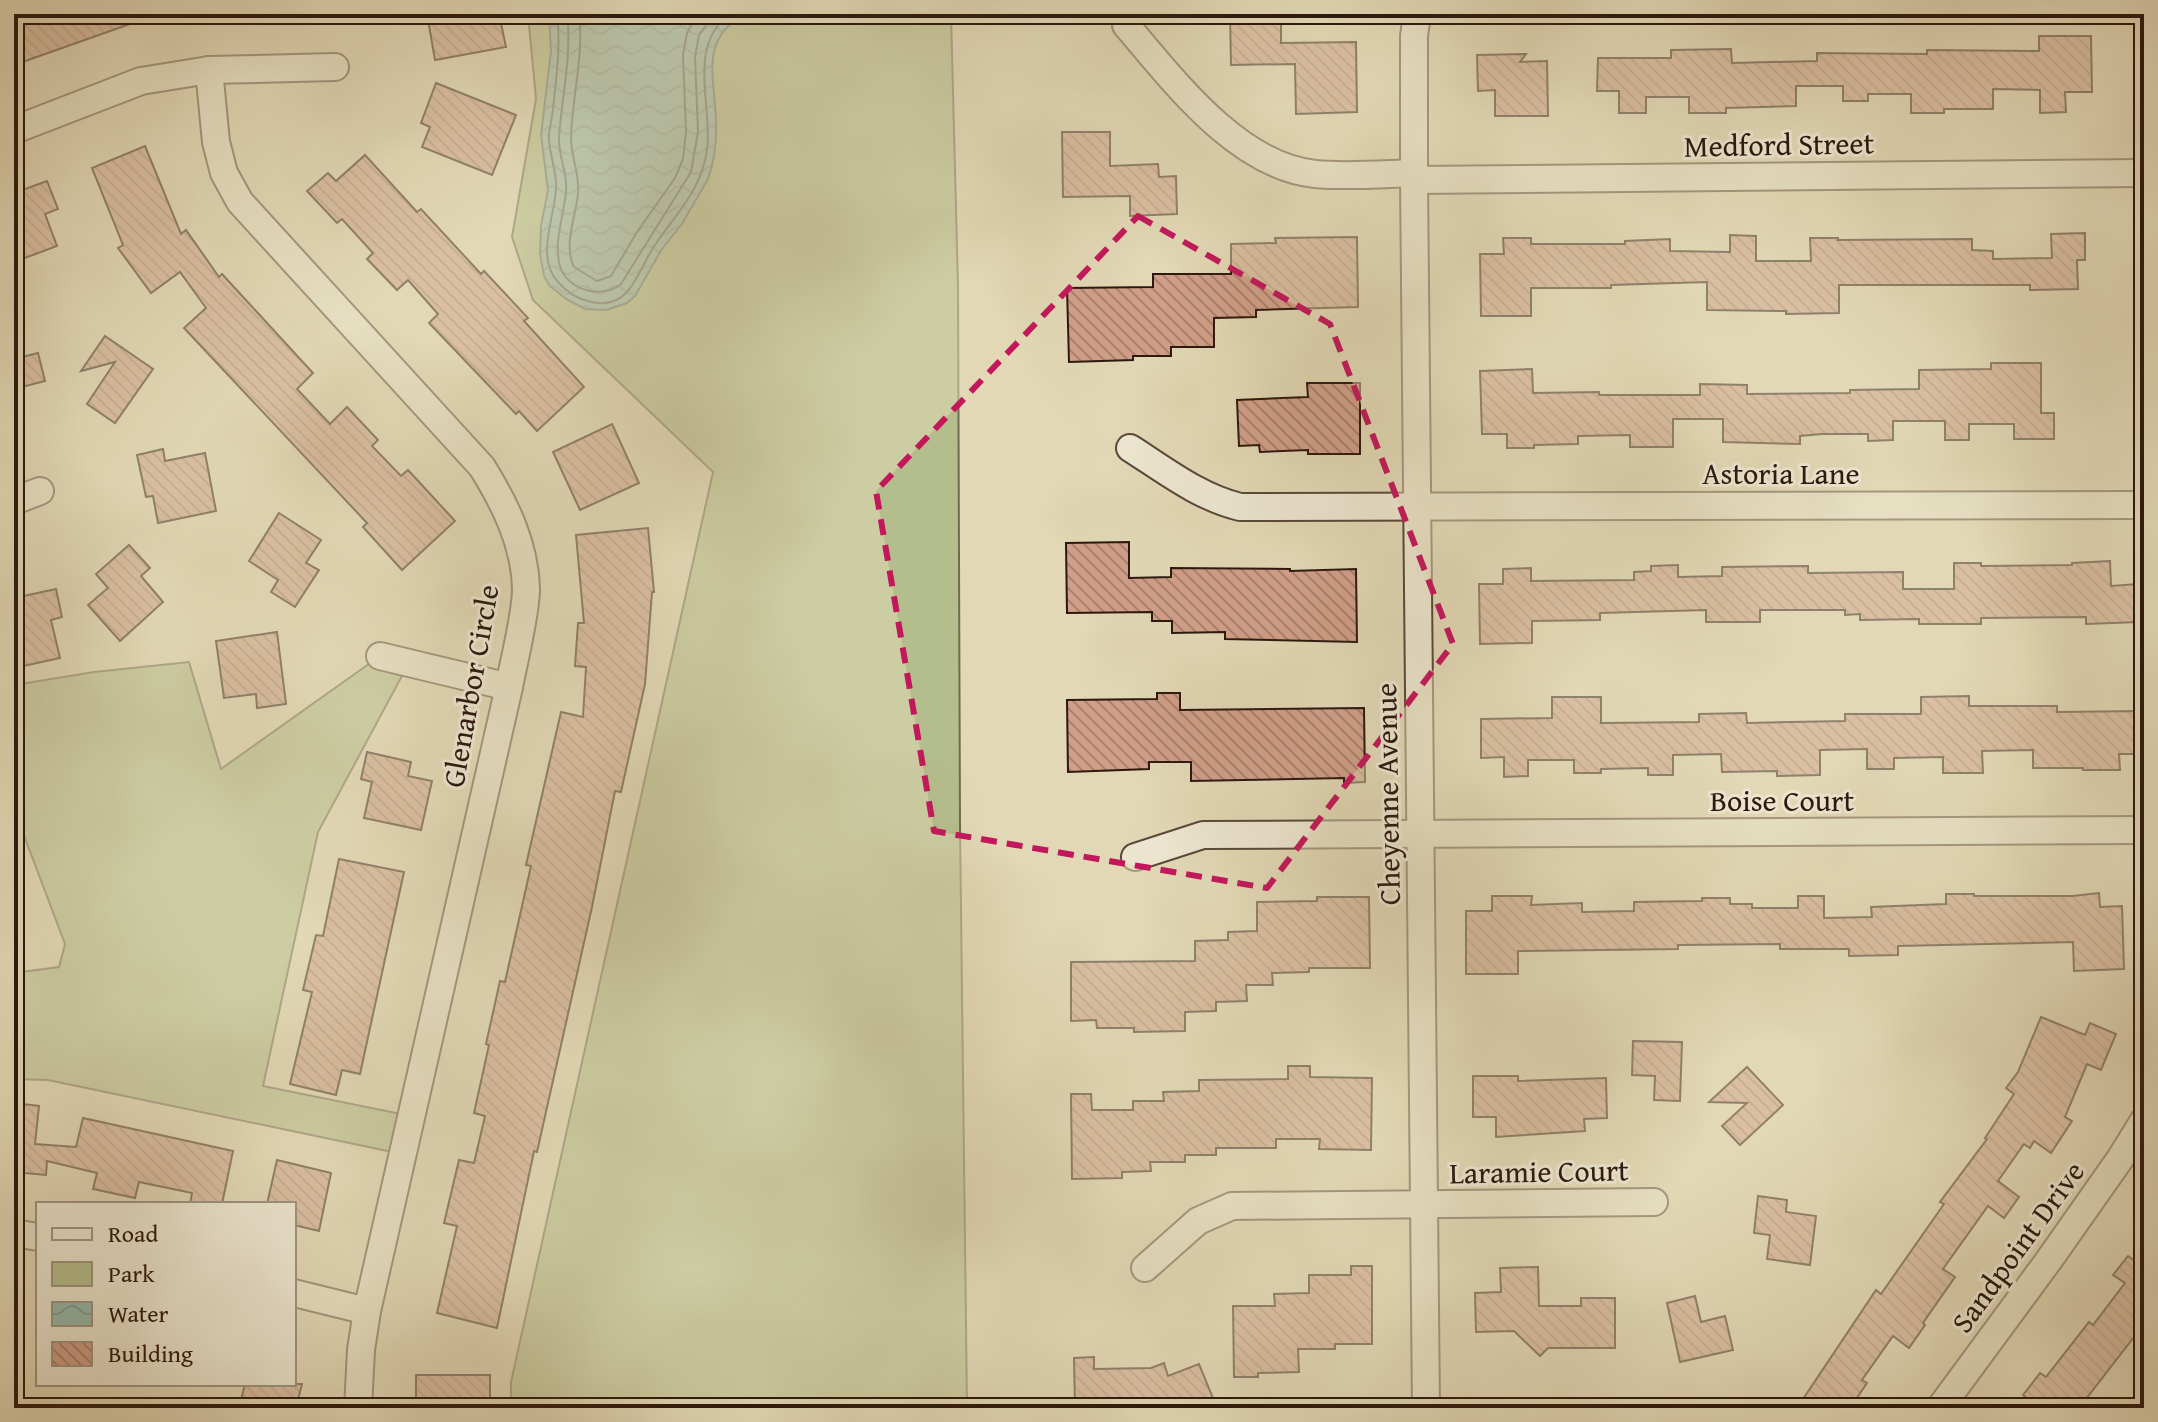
<svg xmlns="http://www.w3.org/2000/svg" width="2158" height="1422" font-family="'Gentium Book Plus',serif">
<defs>
<pattern id="water-waves" width="16" height="10" patternUnits="userSpaceOnUse" patternTransform="scale(2)"><rect width="16" height="10" fill="#95baac"/><path d="M0 5q4-4 8 0t8 0" fill="none" stroke="#819f93"/></pattern>
<pattern id="building-back-hatch" width="6" height="6" patternUnits="userSpaceOnUse" patternTransform="scale(2)"><rect width="6" height="6" fill="#d19f89"/><path d="M-1 5l2 2M0 0l6 6M5-1l2 2" fill="none" stroke="#aa816e"/></pattern>
</defs>
<rect width="100%" height="100%" fill="#e2d8b6"/>
<filter id="stains"><feTurbulence type="fractalNoise" baseFrequency=".0025" numOctaves="4"/><feColorMatrix values="0 0 0 0 .2 0 0 0 0 .09 0 0 0 0 .02 0 0 0 .5 -.17"/></filter>
<radialGradient id="worn" r=".72"><stop offset=".6" stop-color="#630" stop-opacity="0"/><stop offset="1" stop-color="#630" stop-opacity=".3"/></radialGradient>
<g fill="#b4be8d" stroke="#706b4e" stroke-width="2">
<polygon points="528,14 951,14 958,286 960,827 967,1408 511,1408 511,1382 713,472 533,300 512,237 536,99"/>
<polygon points="380,656 409,663 318,832 263,1086 411,1116 402,1154 48,1080 14,1079 14,973 59,967 65,944 14,809 14,685 94,672 189,662 221,769"/>
</g>
<path fill="url(#water-waves)" stroke="#6b796d" stroke-width="2" d="M549,14H745C700,38 714,76 716,118C717,139 715,159 708,179L682,224L662,249L635,296L627,303L607,310L585,309L566,299L550,286L544,276L540,254L541,226L548,190L541,135L551,51Z"/>
<g fill="none" stroke-linecap="round" stroke-linejoin="round">
<g stroke="#60695d" stroke-width="2">
<path d="M557,14C561,47 556,78 553,110C552,120 548,131 549,140C550,157 557,172 556,188C555,217 535,257 558,282C574,301 608,313 627,292C639,278 645,259 655,245C676,214 702,189 707,150C713,106 686,46 730,14"/>
<path d="M567,14C572,56 562,95 559,137C558,156 568,173 566,192C564,216 553,242 560,266C567,290 602,300 621,284L691,172L698,132L695,57L699,35L714,14"/>
<path d="M579,14C584,57 572,96 571,138C571,157 580,174 578,194C576,216 563,245 574,267L597,281L611,276L637,232L675,178L683,159L686,132L683,55L687,33L697,14"/>
</g>
</g>
<g fill="url(#building-back-hatch)" stroke="#2c180e" stroke-width="2">
<polygon points="14,14 149,14 150,17 14,65"/>
<polygon points="427,14 499,14 506,47 435,60"/>
<polygon points="1230,14 1281,14 1281,43 1356,42 1357,112 1296,114 1295,64 1231,65"/>
<polygon points="2039,36 2091,36 2092,92 2065,92 2066,112 2040,113 2040,90 1993,89 1993,109 1944,109 1944,113 1911,113 1911,94 1868,94 1868,101 1843,101 1843,86 1796,86 1796,106 1726,108 1726,113 1689,113 1689,97 1646,97 1646,113 1619,113 1619,91 1597,91 1598,58 1671,58 1671,50 1731,49 1732,63 1817,61 1817,53 1927,54 1927,50 2039,51"/>
<polygon points="1526,54 1520,62 1547,61 1548,116 1495,116 1495,90 1478,91 1477,55"/>
<polygon points="436,83 516,115 492,175 422,147 430,127 421,123"/>
<polygon points="1062,132 1110,132 1110,166 1158,164 1159,177 1176,176 1177,214 1130,216 1130,196 1063,197"/>
<polygon points="145,146 181,234 186,230 219,277 222,274 313,373 297,389 330,424 347,407 378,440 372,446 401,476 408,470 455,521 402,570 363,527 367,523 184,328 206,308 180,272 151,293 118,248 123,245 92,168"/>
<polygon points="365,155 417,212 421,209 481,274 484,271 528,318 524,321 584,387 537,431 519,411 516,414 429,323 438,314 408,280 397,290 367,259 373,253 342,219 337,223 307,191 328,173 336,181"/>
<polygon points="47,181 58,209 45,214 57,246 14,262 14,193"/>
<polygon points="2085,233 2085,260 2077,260 2078,289 2030,290 2030,285 1839,285 1839,313 1786,314 1786,311 1707,310 1707,282 1611,285 1611,288 1531,288 1531,316 1481,316 1480,254 1504,254 1503,238 1531,238 1531,244 1625,244 1625,241 1670,239 1670,251 1730,252 1730,235 1756,236 1756,261 1811,261 1810,238 1838,238 1838,240 1972,239 1972,250 1993,251 1993,259 2052,258 2051,234"/>
<polygon points="1357,237 1358,307 1256,310 1256,317 1214,318 1214,347 1171,347 1171,356 1133,356 1133,360 1069,362 1067,288 1153,287 1153,274 1231,274 1231,244 1276,243 1275,238"/>
<polygon points="105,336 153,369 115,423 87,404 115,362 81,371"/>
<polygon points="38,353 45,381 14,389 14,359"/>
<polygon points="1991,363 2041,363 2041,413 2054,413 2054,439 2014,439 2014,424 1969,424 1969,440 1945,440 1945,421 1893,421 1893,440 1868,441 1868,434 1822,434 1800,436 1800,444 1723,442 1723,419 1673,419 1673,447 1630,447 1630,435 1578,436 1578,444 1534,445 1534,448 1507,448 1507,434 1482,434 1480,371 1532,369 1533,393 1599,392 1599,395 1700,395 1700,384 1747,385 1747,394 1850,393 1850,390 1919,389 1919,370 1991,369"/>
<polygon points="1307,383 1360,383 1360,454 1308,454 1308,450 1260,452 1259,445 1239,446 1237,400 1308,397"/>
<polygon points="612,424 639,483 580,510 553,452"/>
<polygon points="163,449 165,461 205,453 216,511 158,523 153,496 146,497 137,455"/>
<polygon points="279,513 321,540 306,563 319,570 295,607 271,592 278,580 249,561"/>
<polygon points="648,528 654,592 652,592 645,684 621,792 615,791 592,907 537,1152 534,1151 497,1328 437,1313 457,1226 444,1223 459,1160 474,1163 485,1116 474,1113 489,1045 486,1044 500,981 505,982 531,866 526,865 561,712 583,717 586,667 575,666 578,623 584,623 576,535"/>
<polygon points="1129,542 1129,578 1171,577 1171,568 1290,569 1290,571 1356,569 1357,642 1225,639 1225,632 1172,633 1172,621 1152,621 1152,612 1067,613 1066,543"/>
<polygon points="129,545 150,568 141,576 163,602 120,641 88,605 108,588 96,574"/>
<polygon points="2110,561 2111,586 2137,584 2139,622 2086,624 2086,617 1981,618 1981,624 1919,624 1919,619 1860,620 1860,614 1845,615 1845,610 1760,610 1760,622 1706,622 1706,610 1600,613 1600,620 1532,621 1532,643 1480,644 1479,584 1503,584 1503,569 1531,568 1531,581 1634,580 1634,572 1651,571 1651,566 1678,565 1678,577 1722,576 1722,567 1808,566 1808,573 1903,572 1903,589 1954,589 1954,563 1981,563 1981,566 2072,565 2072,563"/>
<polygon points="56,589 62,617 51,620 60,658 14,668 14,598"/>
<polygon points="277,632 286,704 257,708 256,694 224,698 216,641"/>
<polygon points="1157,693 1180,693 1180,710 1364,708 1365,782 1344,783 1344,778 1191,781 1191,762 1149,762 1149,769 1068,772 1067,700 1157,699"/>
<polygon points="1969,696 1969,706 2057,706 2057,712 2143,711 2144,754 2119,754 2120,770 2083,770 2083,768 2033,768 2033,750 1982,751 1983,773 1943,773 1943,757 1894,758 1894,769 1867,769 1867,749 1820,750 1820,775 1777,776 1777,771 1722,772 1721,754 1673,755 1673,775 1648,775 1648,768 1601,769 1601,773 1574,773 1574,760 1528,760 1528,776 1504,777 1504,757 1481,758 1481,719 1552,718 1552,697 1601,697 1601,723 1699,722 1699,714 1746,713 1747,723 1845,721 1845,714 1921,714 1921,697"/>
<polygon points="367,752 411,762 408,776 432,781 421,830 364,818 372,782 361,779"/>
<polygon points="339,859 404,872 360,1074 342,1070 336,1095 290,1084 312,992 303,990 316,935 323,936"/>
<polygon points="2099,893 2100,907 2122,906 2124,969 2074,971 2073,942 1898,946 1898,955 1849,956 1849,949 1780,949 1780,944 1678,945 1678,949 1518,951 1518,974 1466,974 1466,911 1492,911 1492,896 1532,896 1531,905 1582,903 1582,912 1634,911 1634,902 1702,901 1702,898 1730,898 1730,904 1752,904 1752,908 1798,908 1798,896 1824,896 1824,918 1872,917 1871,907 1946,904 1946,894 1974,894 1974,896 2072,896"/>
<polygon points="1317,897 1369,897 1370,968 1309,968 1309,972 1272,973 1273,985 1246,985 1247,1001 1216,1002 1216,1011 1185,1012 1185,1031 1134,1032 1134,1028 1097,1028 1096,1020 1071,1021 1071,962 1195,961 1195,941 1228,940 1228,932 1257,931 1257,902 1317,901"/>
<polygon points="2041,1017 2085,1035 2090,1023 2116,1034 2101,1070 2087,1064 2065,1117 2072,1121 2051,1153 2034,1141 2030,1148 2024,1144 1998,1181 2019,1197 2004,1218 1988,1206 1943,1269 1955,1277 1923,1323 1925,1325 1909,1348 1893,1336 1862,1380 1867,1383 1850,1408 1797,1408 1876,1290 1881,1294 1944,1204 1940,1202 1987,1139 1985,1138 2014,1094 2006,1088 2018,1072"/>
<polygon points="1633,1041 1682,1042 1680,1101 1654,1100 1655,1076 1632,1075"/>
<polygon points="1288,1066 1310,1066 1310,1077 1372,1078 1371,1150 1319,1149 1320,1139 1276,1139 1276,1148 1216,1148 1216,1155 1185,1155 1185,1162 1150,1162 1151,1171 1122,1172 1122,1178 1072,1179 1071,1094 1091,1094 1092,1110 1133,1110 1133,1101 1164,1101 1163,1092 1199,1091 1199,1080 1288,1079"/>
<polygon points="1747,1067 1783,1105 1740,1145 1722,1126 1747,1103 1709,1102"/>
<polygon points="1473,1076 1518,1076 1518,1081 1606,1078 1607,1118 1584,1119 1585,1131 1496,1137 1496,1117 1473,1117"/>
<polygon points="14,1103 39,1106 35,1144 76,1147 83,1118 233,1151 222,1204 190,1204 192,1193 139,1182 135,1198 93,1189 97,1173 47,1161 46,1175 14,1172"/>
<polygon points="277,1160 331,1173 319,1231 294,1225 294,1204 267,1204"/>
<polygon points="1758,1196 1787,1200 1786,1212 1816,1216 1810,1265 1767,1259 1770,1235 1754,1233"/>
<polygon points="2128,1256 2139,1264 2144,1257 2144,1324 2079,1408 2040,1408 2023,1395 2040,1373 2046,1377 2089,1322 2093,1325 2125,1283 2113,1275"/>
<polygon points="1351,1266 1372,1266 1372,1344 1335,1344 1335,1349 1298,1349 1299,1372 1258,1373 1258,1377 1234,1377 1233,1306 1275,1306 1274,1294 1309,1293 1309,1275 1351,1275"/>
<polygon points="1538,1267 1539,1306 1581,1306 1581,1298 1615,1298 1615,1348 1548,1348 1540,1356 1514,1331 1476,1332 1475,1293 1501,1292 1500,1268"/>
<polygon points="1695,1296 1701,1322 1725,1316 1733,1350 1680,1362 1667,1303"/>
<polygon points="1094,1357 1094,1369 1151,1368 1164,1363 1168,1376 1199,1364 1217,1408 1075,1408 1074,1358"/>
<rect x="416" y="1375" width="74" height="33"/>
<polygon points="245,1384 302,1384 296,1408 239,1408"/>
</g>
<g fill="none" stroke-linecap="round" stroke-linejoin="round">
<g stroke="#5a4838" stroke-width="30">
<g id="minor">
<polyline points="1417,14 1414,36 1414,180 1426,1408"/>
<path d="M1126,25C1173,80 1237,166 1315,174C1347,177 1382,174 1414,173"/>
<polyline points="209,70 335,67"/>
<path d="M14,130L141,81L209,70L216,142L224,173L240,202L482,467C505,504 525,544 526,589C526,614 514,660 509,687L367,1311L361,1350L358,1408"/>
<polyline points="1414,180 2144,173"/>
<path d="M1130,448C1166,471 1199,497 1240,507L2144,505"/>
<polyline points="14,501 40,491"/>
<polyline points="380,656 509,687"/>
<polyline points="1135,857 1203,835 2144,830"/>
<polyline points="14,1233 38,1237"/>
<polyline points="1145,1268 1198,1221 1232,1206 1654,1202"/>
<polyline points="294,1293 367,1311"/>
<polyline points="1940,1408 2049,1260 2120,1159 2144,1120"/>
</g>
</g>
<use href="#minor" stroke="#ece6d0" stroke-width="26"/>
</g>
<path d="M0 0H2158V1422H0ZM1138,216L1330,324L1453,644L1267,888L934,831L876,491Z" fill="#e2d8b6" fill-opacity=".55" fill-rule="evenodd"/>
<path fill="none" stroke="#c2185b" stroke-width="6" stroke-dasharray="16 10" stroke-linejoin="round" d="M1138,216L1330,324L1453,644L1267,888L934,831L876,491Z"/>
<g text-anchor="middle" stroke-width="6" stroke-linejoin="round" paint-order="stroke">
<g font-size="30" fill="#2c180e" stroke="#ece6d0">
<text transform="translate(1779 145) rotate(-1)" y="10">Medford Street</text>
<text x="1781" y="484">Astoria Lane</text>
<text transform="translate(471 686) rotate(-80)" y="10">Glenarbor Circle</text>
<text transform="translate(1388 794) rotate(-91)" y="10">Cheyenne Avenue</text>
<text x="1782" y="811">Boise Court</text>
<text transform="translate(1539 1172) rotate(-1)" y="10">Laramie Court</text>
<text transform="translate(2018 1247) rotate(-54)" y="10">Sandpoint Drive</text>
</g>
</g>
<rect width="2158" height="1422" fill="none" stroke="#e2d8b6" stroke-width="48"/>
<rect x="16" y="16" width="2126" height="1390" fill="none" stroke="#2c180e" stroke-width="4"/>
<rect x="24" y="24" width="2110" height="1374" fill="none" stroke="#2c180e" stroke-width="2"/>
<rect x="36" y="1202" width="260" height="184" fill="#ece6d0" stroke="#9f9482" stroke-width="2"/>
<rect x="52" y="1228" width="40" height="12" fill="#ece6d0" stroke="#9f9482" stroke-width="2"/>
<text x="108" y="1242" font-size="24" fill="#2c180e">Road</text>
<rect x="52" y="1262" width="40" height="24" fill="#b4be8d" stroke="#9f9482" stroke-width="2"/>
<text x="108" y="1282" font-size="24" fill="#2c180e">Park</text>
<rect x="52" y="1302" width="40" height="24" fill="url(#water-waves)" stroke="#9f9482" stroke-width="2"/>
<text x="108" y="1322" font-size="24" fill="#2c180e">Water</text>
<rect x="52" y="1342" width="40" height="24" fill="url(#building-back-hatch)" stroke="#9f9482" stroke-width="2"/>
<text x="108" y="1362" font-size="24" fill="#2c180e">Building</text>
<rect width="100%" height="100%" filter="url(#stains)"/>
<rect width="100%" height="100%" fill="url(#worn)"/>
</svg>
